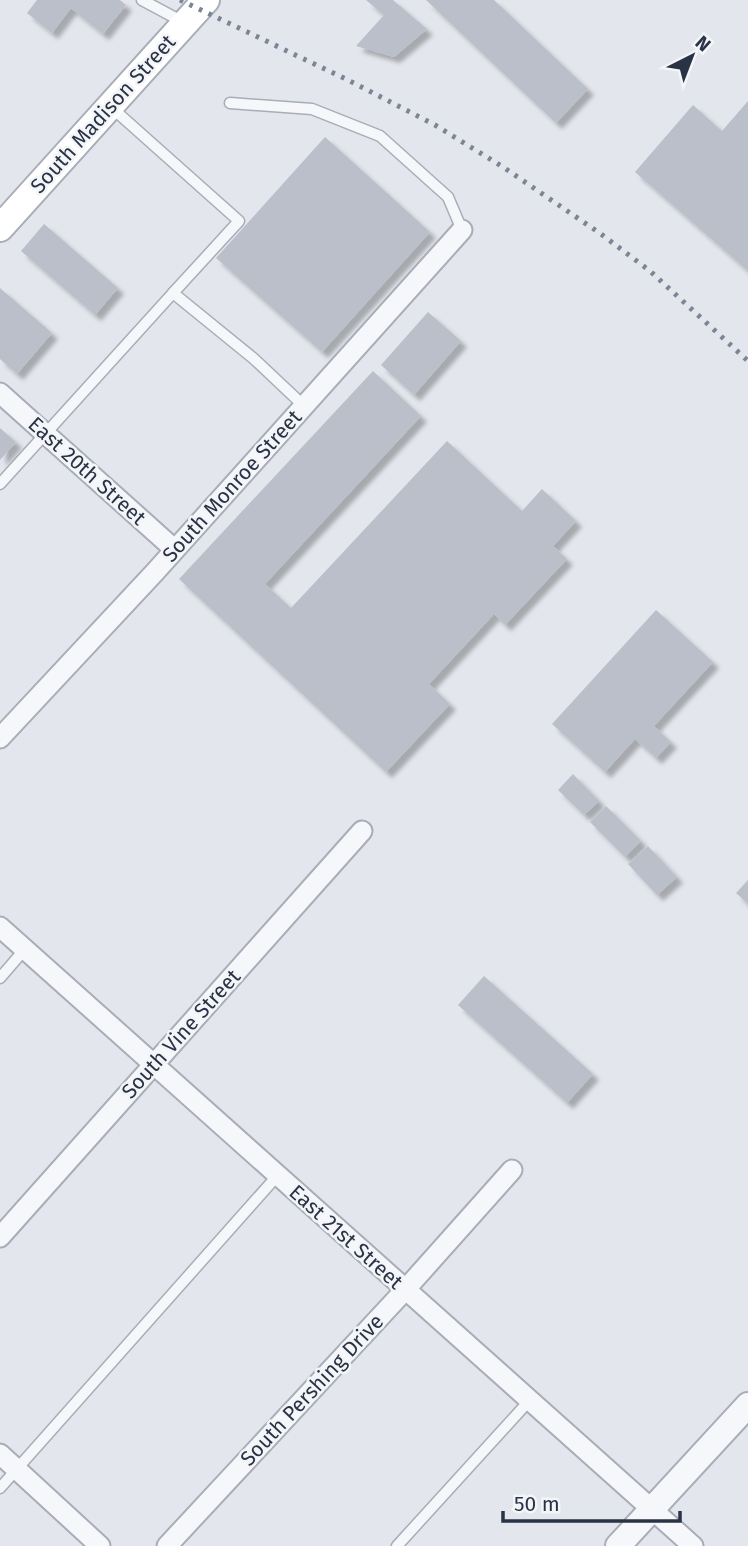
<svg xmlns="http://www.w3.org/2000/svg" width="748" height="1546" font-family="'Fira Sans',sans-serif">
<defs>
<filter id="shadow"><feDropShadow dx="6" dy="6" stdDeviation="2" flood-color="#0004"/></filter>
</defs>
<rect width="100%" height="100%" fill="#e3e6ec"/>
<g fill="#babfca" filter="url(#shadow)">
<polygon points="37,0 120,0 126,5 103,34 71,8 52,33 27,13"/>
<polygon points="366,0 393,0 427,29 394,57 356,46 384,15"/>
<polygon points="426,0 494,0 588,89 556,123"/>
<polygon points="748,101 748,271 635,172 693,105 722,131"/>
<polygon points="325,137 430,232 322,352 216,258"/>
<polygon points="44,224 118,288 95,315 21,251"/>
<polygon points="0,288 52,333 17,374 0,359"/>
<polygon points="428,312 461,341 414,395 381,365"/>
<polygon points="373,371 421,416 265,584 291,608 447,441 522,511 542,489 576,521 553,546 567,559 505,625 494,614 429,684 450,704 386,772 179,579"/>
<polygon points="0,428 16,442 0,460"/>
<polygon points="656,610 713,662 654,726 671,742 656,758 635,739 605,772 552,724"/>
<polygon points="573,774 599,801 584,815 558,790"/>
<polygon points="606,806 641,841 625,857 590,822"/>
<polygon points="648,846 677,877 657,895 628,864"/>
<polygon points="748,880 748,904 736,893"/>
<polygon points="484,976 593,1074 567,1103 458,1005"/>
</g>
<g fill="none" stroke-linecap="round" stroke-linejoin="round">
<g stroke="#a8adb7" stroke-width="13">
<g id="service">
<polyline points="142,0 185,23"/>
<polyline points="230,103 312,109 380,136 448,197 462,230"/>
<polyline points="111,107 239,221 173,293"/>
<polyline points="0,484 173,293 253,358 304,406"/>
<polyline points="0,978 25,949"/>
<polyline points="0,1488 277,1176"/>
<polyline points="397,1546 529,1401"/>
</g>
</g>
<g stroke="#a8adb7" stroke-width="23">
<g id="minor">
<polyline points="0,393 174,549"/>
<polyline points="0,738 155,572 462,230"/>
<polyline points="0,927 693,1546"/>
<polyline points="0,1237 362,831"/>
<polyline points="0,1454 100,1546"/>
<polyline points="167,1546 405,1290 512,1170"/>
</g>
</g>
<g stroke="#a8adb7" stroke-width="28">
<polyline id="tertiary" points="618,1546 748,1405"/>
</g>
<g stroke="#a8adb7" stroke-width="30">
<polyline id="secondary" points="0,228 206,0"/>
</g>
<use href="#service" stroke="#f6f7fa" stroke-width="10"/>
<use href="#minor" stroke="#f6f7fa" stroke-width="19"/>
<use href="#tertiary" stroke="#f6f7fa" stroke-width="24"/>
<use href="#secondary" stroke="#fff" stroke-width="26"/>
<polyline stroke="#7c8596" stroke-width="5" stroke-dasharray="3.5 7" stroke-linecap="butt" points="180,0 346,79 435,125 503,167 601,234 650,271 748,361"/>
</g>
<g text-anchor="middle" stroke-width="5" stroke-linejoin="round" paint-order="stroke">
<g font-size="21" fill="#2a3345" stroke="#f3f5f9">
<text transform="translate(103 114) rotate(-48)" y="7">South Madison Street</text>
<text transform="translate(87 471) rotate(42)" y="7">East 20th Street</text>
<text transform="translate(232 486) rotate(-48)" y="7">South Monroe Street</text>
<text transform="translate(181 1034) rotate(-48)" y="7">South Vine Street</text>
<text transform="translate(346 1237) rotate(42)" y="7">East 21st Street</text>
<text transform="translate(312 1390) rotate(-47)" y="7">South Pershing Drive</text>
</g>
</g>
<g transform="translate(692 56) rotate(42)" stroke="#f3f5f9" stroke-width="5" paint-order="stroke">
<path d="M0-5L12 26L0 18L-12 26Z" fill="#2a3345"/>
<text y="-10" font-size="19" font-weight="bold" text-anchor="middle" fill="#2a3345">N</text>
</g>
<path d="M503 1511v10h177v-10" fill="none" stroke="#2a3345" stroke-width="3.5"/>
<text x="514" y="1511" font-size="21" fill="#2a3345" stroke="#f3f5f9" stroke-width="5" paint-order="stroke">50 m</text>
</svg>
